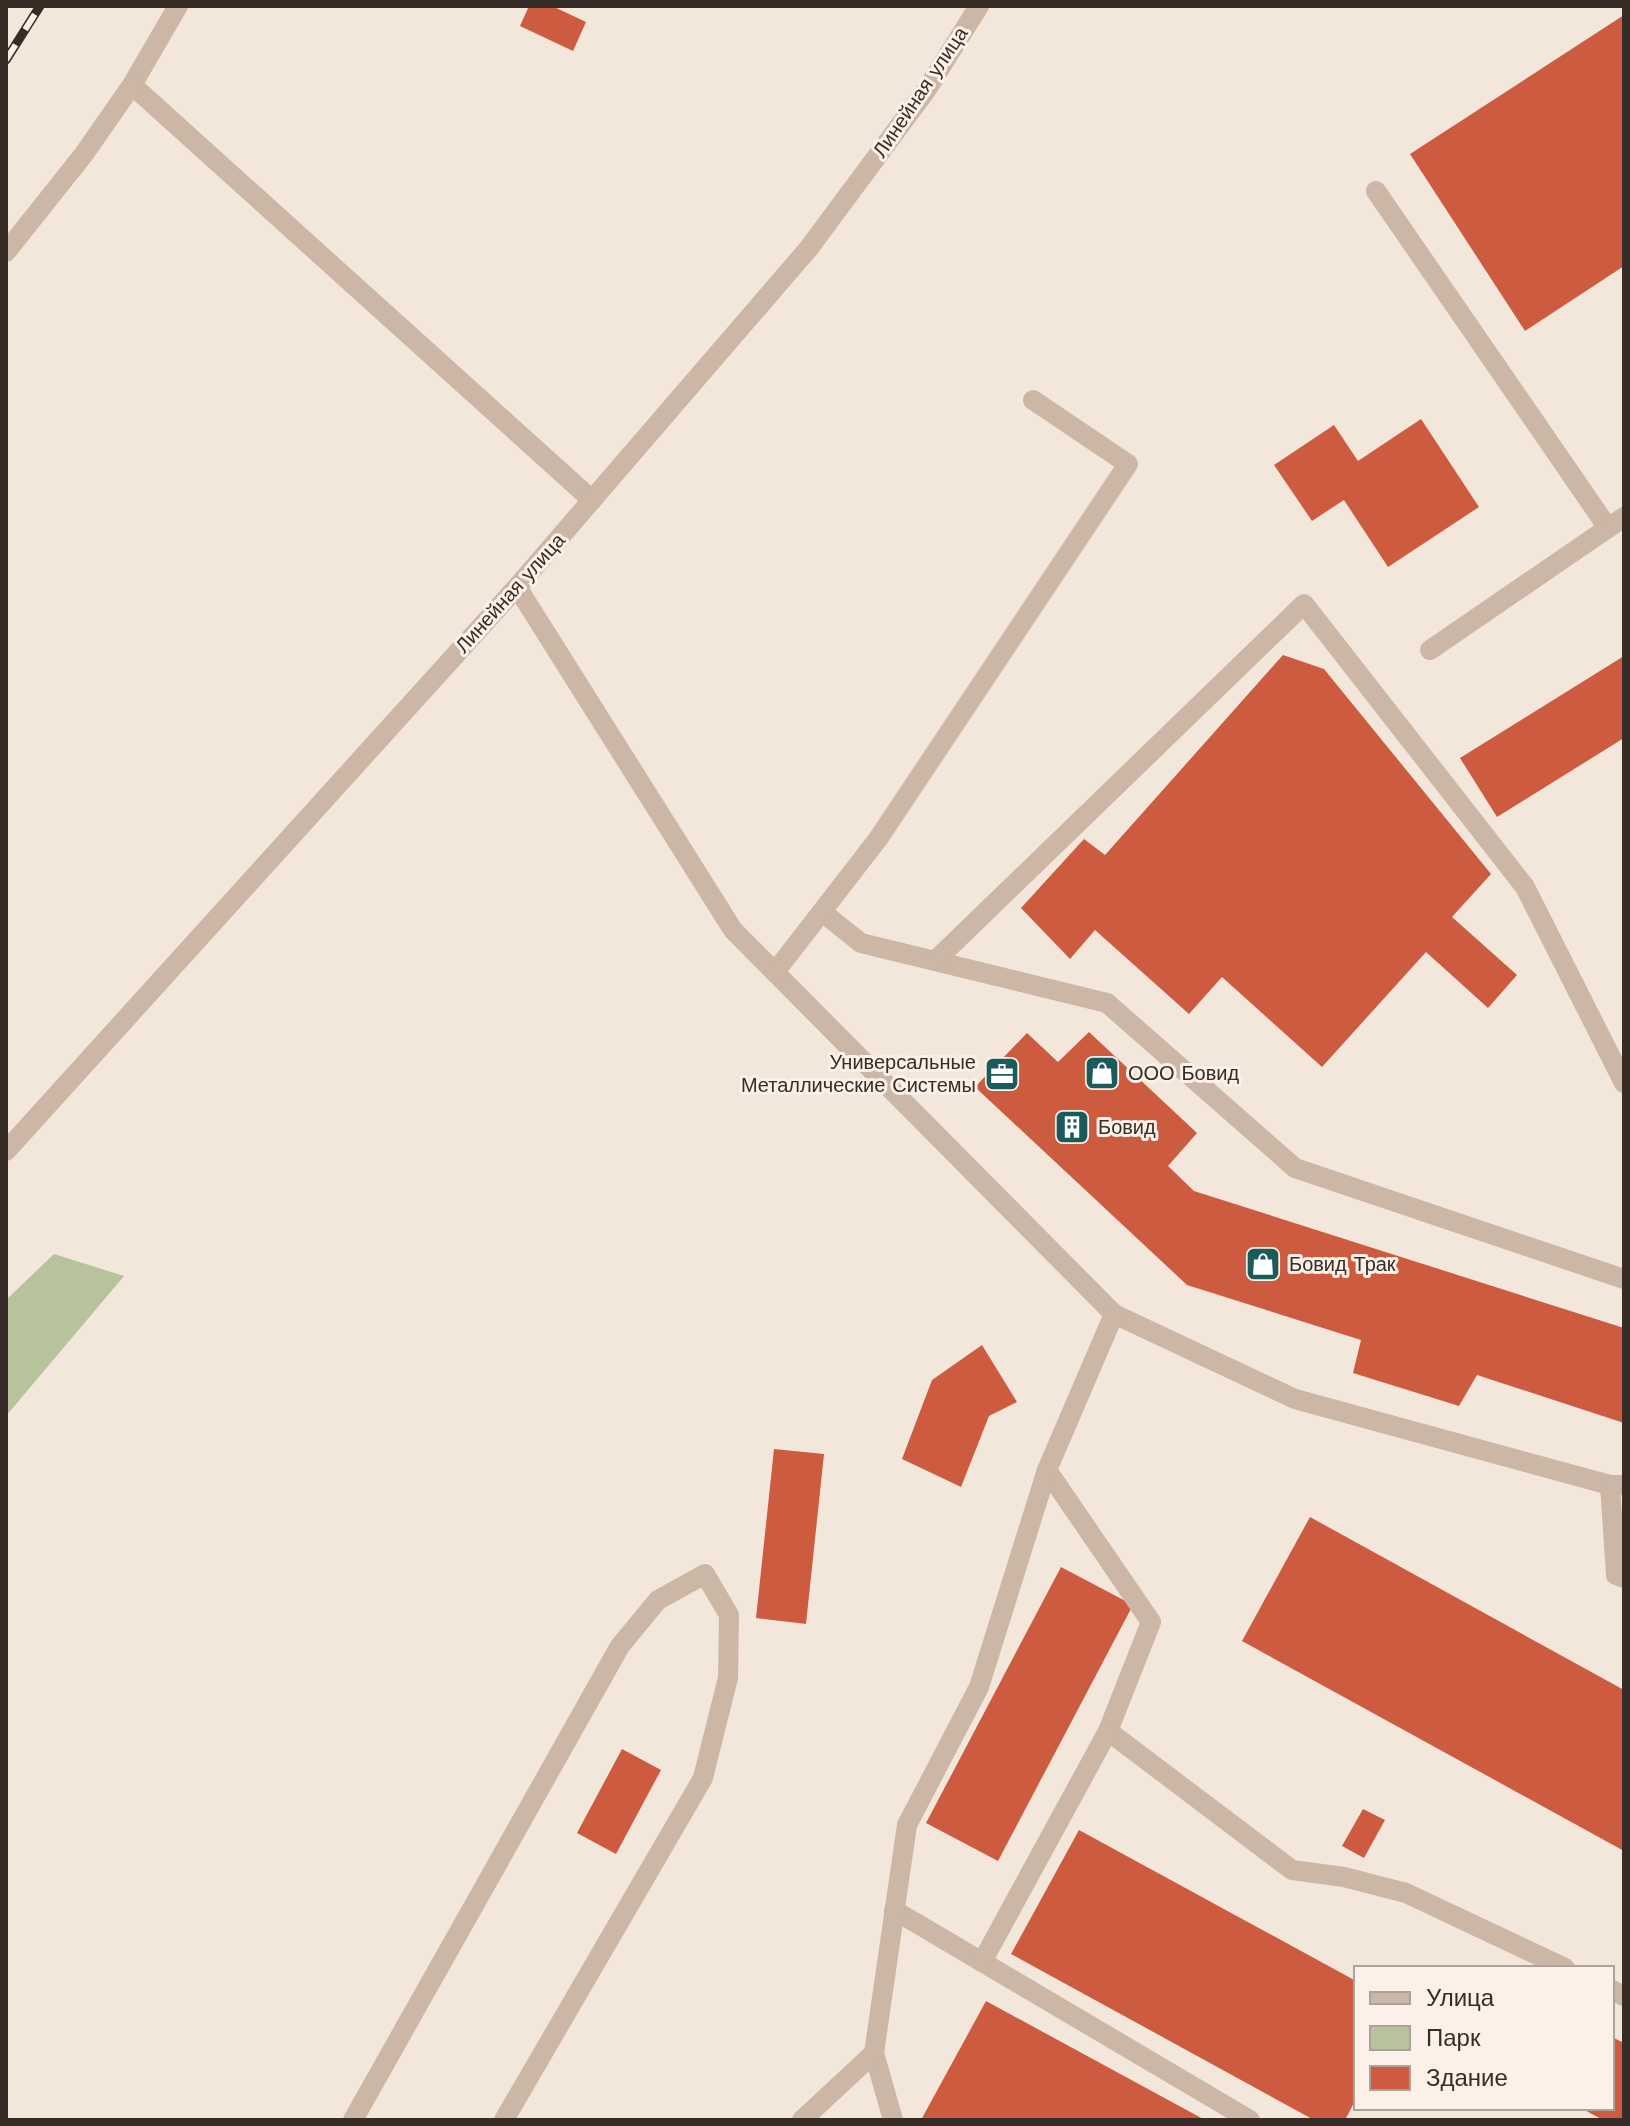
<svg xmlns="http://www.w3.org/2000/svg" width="1630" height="2126" font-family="'Work Sans',sans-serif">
<rect width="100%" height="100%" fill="#f3e7db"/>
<polygon fill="#b7c39a" points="54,1254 124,1276 6,1416 6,1300"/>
<g fill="#cd5b3f">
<polygon points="529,6 552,6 586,22 573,51 520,26"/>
<polygon points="1624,15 1624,266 1525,331 1410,154"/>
<polygon points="1421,419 1479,507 1388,567 1344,500 1312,521 1274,465 1334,425 1358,461"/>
<polygon points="1283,655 1324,669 1491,874 1452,917 1517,975 1488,1008 1426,952 1322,1067 1222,977 1189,1014 1095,930 1070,959 1021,908 1084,839 1105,855"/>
<polygon points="1624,656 1624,738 1497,817 1460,758"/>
<polygon points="1089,1032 1197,1133 1168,1166 1194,1191 1624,1328 1624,1423 1477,1375 1459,1406 1353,1373 1361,1340 1187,1285 975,1087 1027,1033 1058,1062"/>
<polygon points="982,1345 1017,1402 989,1416 961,1487 902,1459 932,1380"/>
<polygon points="774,1449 824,1454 806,1624 756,1618"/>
<polygon points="1310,1517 1624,1690 1624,1851 1242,1641"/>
<polygon points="1061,1567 1133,1605 998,1861 926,1823"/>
<polygon points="622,1749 661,1770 616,1854 577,1833"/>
<polygon points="1363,1809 1385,1820 1364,1858 1342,1846"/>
<polygon points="1079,1830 1356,1981 1356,2099 1345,2120 1314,2120 1011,1954"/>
<polygon points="986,2001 1205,2120 921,2120"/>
<polygon points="1612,2037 1624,2043 1624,2120 1603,2120 1581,2108 1612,2108"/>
</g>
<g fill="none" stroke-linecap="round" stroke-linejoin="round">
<g stroke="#ccb6a6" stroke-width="20">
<polyline points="178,6 132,85 592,500"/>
<polyline points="1376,191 1608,528"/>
<polyline points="6,252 84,154 132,85"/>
<polyline points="517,587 733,930 1114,1314 1295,1399 1610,1485 1624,1485"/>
<polyline points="1430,650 1624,517"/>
<polyline points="822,912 861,943 1107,1003 1295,1168 1624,1279"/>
<polyline points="935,961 1304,604 1525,887 1624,1083"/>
<polyline points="775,972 878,839 1128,464 1033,400"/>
<polyline points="1047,1470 1151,1622 1108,1731 1292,1870 1344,1877 1406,1893 1565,1968"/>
<polyline points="1610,1485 1616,1575 1624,1578"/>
<polyline points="894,1910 1250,2120"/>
<polyline points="982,1962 1108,1731"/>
<polyline points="1612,1990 1624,1996"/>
<polyline points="874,2053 893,2120"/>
<polyline points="353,2120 620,1646 658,1600 705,1574 729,1615 728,1678 703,1778 504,2120"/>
<polyline points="802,2120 874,2053 907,1825 979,1687 1047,1470 1114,1314"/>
</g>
<polyline stroke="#ccb6a6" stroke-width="20" points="6,1151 517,587 809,248 927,89 979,6"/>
<g stroke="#382c27" stroke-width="9">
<polyline id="rail" points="6,60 40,6"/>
</g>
<use href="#rail" stroke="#fbf1e8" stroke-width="6" stroke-dasharray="18" stroke-linecap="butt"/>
</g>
<defs>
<g id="shop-square" transform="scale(1.8)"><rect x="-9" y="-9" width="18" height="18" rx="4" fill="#1a5b5c" stroke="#fbf1e8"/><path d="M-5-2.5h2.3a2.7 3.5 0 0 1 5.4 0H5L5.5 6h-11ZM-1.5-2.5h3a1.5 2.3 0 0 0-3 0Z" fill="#fff"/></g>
<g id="office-square" transform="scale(1.8)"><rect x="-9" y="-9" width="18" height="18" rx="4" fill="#1a5b5c" stroke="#fbf1e8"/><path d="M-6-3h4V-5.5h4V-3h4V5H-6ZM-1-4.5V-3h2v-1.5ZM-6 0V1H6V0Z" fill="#fff"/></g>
<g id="building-square" transform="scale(1.8)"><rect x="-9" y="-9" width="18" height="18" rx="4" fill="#1a5b5c" stroke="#fbf1e8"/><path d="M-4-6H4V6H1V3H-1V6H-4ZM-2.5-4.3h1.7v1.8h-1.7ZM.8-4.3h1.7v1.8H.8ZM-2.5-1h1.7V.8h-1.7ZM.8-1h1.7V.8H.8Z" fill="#fff"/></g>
</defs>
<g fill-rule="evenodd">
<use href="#shop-square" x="1102" y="1073"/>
<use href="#office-square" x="1002" y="1074"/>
<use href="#building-square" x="1072" y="1127"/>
<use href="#shop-square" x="1263" y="1264"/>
</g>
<g text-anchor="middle" stroke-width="6" stroke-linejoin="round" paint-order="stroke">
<g font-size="20" fill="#382c27" stroke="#fbf1e8">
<text transform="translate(920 92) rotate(-56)" y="7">Линейная улица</text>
<text transform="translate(510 593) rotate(-48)" y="7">Линейная улица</text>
</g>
<g font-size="20" fill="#382c27" stroke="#fbf1e8" text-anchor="start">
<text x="976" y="1069" text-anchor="end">Универсальные<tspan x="976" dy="23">Металлические Системы</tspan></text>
<text x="1128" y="1080">ООО Бовид</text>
<text x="1098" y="1134">Бовид</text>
<text x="1289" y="1271">Бовид Трак</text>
</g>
</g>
<rect width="1630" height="2126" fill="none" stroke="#382c27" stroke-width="16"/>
<rect x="1354" y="1966" width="260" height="144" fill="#fbf1e8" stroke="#ada29b" stroke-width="2"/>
<rect x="1370" y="1992" width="40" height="12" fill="#ccb6a6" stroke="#ada29b" stroke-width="2"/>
<text x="1426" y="2006" font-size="24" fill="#382c27">Улица</text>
<rect x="1370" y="2026" width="40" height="24" fill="#b7c39a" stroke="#ada29b" stroke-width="2"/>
<text x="1426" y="2046" font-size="24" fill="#382c27">Парк</text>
<rect x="1370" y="2066" width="40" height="24" fill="#cd5b3f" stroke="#ada29b" stroke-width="2"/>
<text x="1426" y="2086" font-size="24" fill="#382c27">Здание</text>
</svg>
